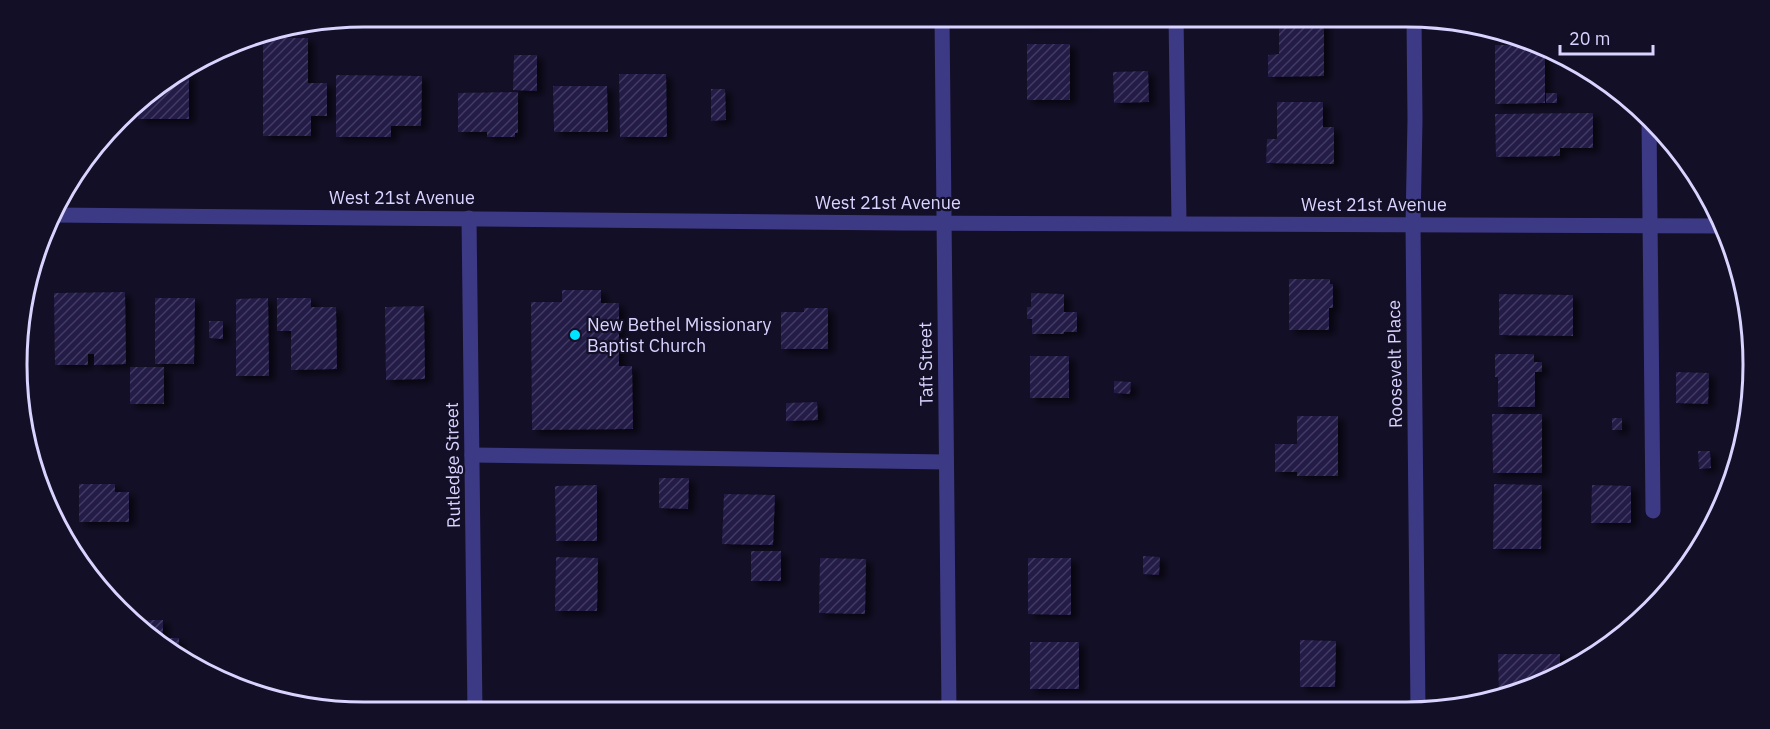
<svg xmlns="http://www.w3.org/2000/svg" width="1770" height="729" font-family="'IBM Plex Sans',sans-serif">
<defs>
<pattern id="building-hatch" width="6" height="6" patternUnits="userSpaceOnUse" patternTransform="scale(1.5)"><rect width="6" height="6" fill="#241b47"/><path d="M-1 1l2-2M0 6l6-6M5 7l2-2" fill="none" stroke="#433b63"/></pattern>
<filter id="shadow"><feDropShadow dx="6" dy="4" stdDeviation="3" flood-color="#0009"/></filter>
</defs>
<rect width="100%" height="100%" fill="#130f26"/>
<g fill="url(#building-hatch)" filter="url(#shadow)">
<rect x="771" y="16" width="48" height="4"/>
<polygon points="1025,16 1092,16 1092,23 1025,24"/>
<polygon points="1279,16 1324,16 1324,76 1268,77 1268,55 1279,54"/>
<polygon points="263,38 308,38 308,83 327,83 327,116 311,116 311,136 263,136"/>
<rect x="1027" y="44" width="43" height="56"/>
<polygon points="1495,45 1534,45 1545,51 1545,103 1495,104"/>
<polygon points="514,55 537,55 537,91 513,90"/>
<polygon points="1148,71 1149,102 1114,103 1113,72"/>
<polygon points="189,72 189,119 138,119 138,108 131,108 135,103"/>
<polygon points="619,74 666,74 667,137 620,137"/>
<polygon points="336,75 422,76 421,126 391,126 391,137 336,137"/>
<polygon points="553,86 607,86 608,132 554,132"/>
<polygon points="711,89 725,89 726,120 711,121"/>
<polygon points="518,92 518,133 515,133 515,137 487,137 487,132 458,132 458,93"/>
<rect x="1546" y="93" width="11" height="10"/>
<polygon points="1277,102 1323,102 1323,127 1334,127 1334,164 1266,163 1267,139 1277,139"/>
<polygon points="1593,113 1593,148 1560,148 1560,156 1496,157 1495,114"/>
<polygon points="1289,279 1330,279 1330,284 1333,284 1333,308 1329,308 1329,330 1289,330"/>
<polygon points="562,290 601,290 601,303 619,303 619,366 632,366 633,429 532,430 531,302 562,302"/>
<polygon points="125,292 126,364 94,365 94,354 88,354 88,365 55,365 54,293"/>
<polygon points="1031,293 1064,294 1064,312 1077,312 1077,332 1064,332 1064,334 1032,334 1032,319 1027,319 1027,307 1031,307"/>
<polygon points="1499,294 1573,295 1573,336 1499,335"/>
<polygon points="155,298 195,298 194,364 155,364"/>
<polygon points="268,298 269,376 236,376 236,299"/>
<polygon points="277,298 311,298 311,307 336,307 337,369 291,370 291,331 277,331"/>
<polygon points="424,306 425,379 386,380 385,307"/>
<polygon points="804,308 828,308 828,349 781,349 781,312 804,312"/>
<polygon points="209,321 223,321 223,339 209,338"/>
<polygon points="1495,354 1534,354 1534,362 1542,362 1542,372 1535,372 1535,407 1498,407 1498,377 1495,377"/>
<rect x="1030" y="356" width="39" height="42"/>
<rect x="130" y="367" width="34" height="37"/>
<polygon points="1676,372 1709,373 1708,404 1676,403"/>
<polygon points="1114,381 1131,382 1130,394 1114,393"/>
<polygon points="817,402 818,420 786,421 786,403"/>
<polygon points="1492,414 1542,414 1542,473 1493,473"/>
<polygon points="1297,416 1338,416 1338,476 1297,476 1297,472 1275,472 1275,444 1297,444"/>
<rect x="1612" y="418" width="10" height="12"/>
<polygon points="1698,451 1710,451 1711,468 1699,469"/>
<polygon points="659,478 689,478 688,509 659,508"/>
<polygon points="79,484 115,484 115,492 129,492 129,522 79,522"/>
<polygon points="1494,484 1542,485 1541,549 1493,549"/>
<polygon points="597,485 597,541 556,541 555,486"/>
<polygon points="1592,485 1631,486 1631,523 1591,523"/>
<polygon points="724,494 775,495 773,545 722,544"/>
<rect x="751" y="551" width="30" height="30"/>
<polygon points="1143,556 1160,557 1159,575 1143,574"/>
<polygon points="556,557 598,558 597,611 555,611"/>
<polygon points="820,558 866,559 865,614 819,613"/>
<polygon points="1028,558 1071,558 1071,615 1028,614"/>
<polygon points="133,620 163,620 163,638 179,638 179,654 152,640"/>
<polygon points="1300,640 1336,641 1335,687 1300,687"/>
<rect x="1030" y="642" width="49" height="47"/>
<polygon points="1498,654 1560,654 1560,673 1539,686 1499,697"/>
<polygon points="1278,704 1341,705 1341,710 1278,710"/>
<rect x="1032" y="705" width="30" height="6"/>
</g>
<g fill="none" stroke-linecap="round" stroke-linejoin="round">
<g stroke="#3d3a85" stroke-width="15">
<polyline points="1176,16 1179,223"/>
<polyline points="1649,121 1653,511"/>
<polyline points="472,455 946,462"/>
</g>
<g stroke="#3d3a85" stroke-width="15">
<polyline points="1414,18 1415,120 1413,225 1418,710"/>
<polyline points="469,218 475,712"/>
</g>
<g stroke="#3d3a85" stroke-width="15">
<polyline points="942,16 949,711"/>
<polyline points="55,215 900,223 1722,226"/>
</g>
</g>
<circle fill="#00e5ff" stroke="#130f26" stroke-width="2" cx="575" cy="335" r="6"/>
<g text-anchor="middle" stroke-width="4.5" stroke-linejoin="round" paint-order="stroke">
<g font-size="18" fill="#d9d4ff" stroke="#130f26">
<text x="402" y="204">West 21st Avenue</text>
<text x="888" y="209">West 21st Avenue</text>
<text x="1374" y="211">West 21st Avenue</text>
<text transform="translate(926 364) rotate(-91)" y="6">Taft Street</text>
<text transform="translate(1395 364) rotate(-91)" y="6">Roosevelt Place</text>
<text transform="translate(453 465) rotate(-91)" y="6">Rutledge Street</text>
</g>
<g font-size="18" fill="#d9d4ff" stroke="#130f26" text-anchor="start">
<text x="587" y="331">New Bethel Missionary<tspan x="587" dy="21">Baptist Church</tspan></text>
</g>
</g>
<path d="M0 0H1770V729H0ZM364 27H1406A337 337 0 0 1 1743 364V365A337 337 0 0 1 1406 702H364A337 337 0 0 1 27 365V364A337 337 0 0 1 364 27Z" fill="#130f26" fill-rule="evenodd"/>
<path fill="none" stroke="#d9d4ff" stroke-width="3" d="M364 27H1406A337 337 0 0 1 1743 364V365A337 337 0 0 1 1406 702H364A337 337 0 0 1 27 365V364A337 337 0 0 1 364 27Z"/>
<path d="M1560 45v9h93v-9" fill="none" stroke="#d9d4ff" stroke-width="3"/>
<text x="1569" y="45" font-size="18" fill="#d9d4ff" stroke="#130f26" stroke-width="4.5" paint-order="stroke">20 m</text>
</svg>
